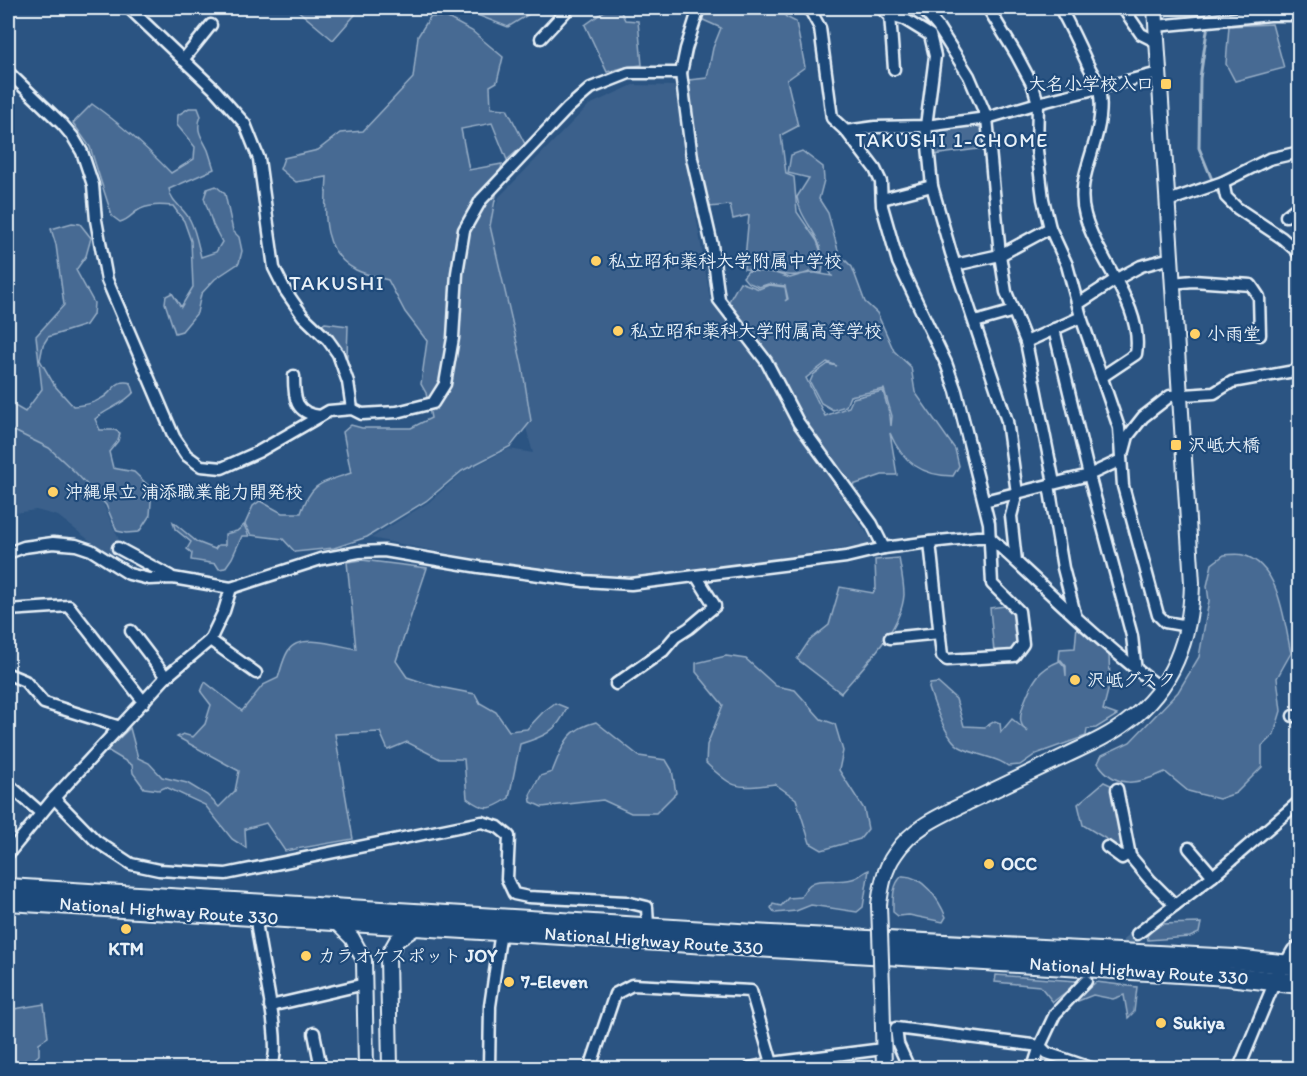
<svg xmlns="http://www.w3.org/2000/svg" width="1307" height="1076" font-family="Itim,'Klee One',sans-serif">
<rect width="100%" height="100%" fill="#2b5482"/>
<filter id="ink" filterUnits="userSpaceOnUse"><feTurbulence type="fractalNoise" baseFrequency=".0167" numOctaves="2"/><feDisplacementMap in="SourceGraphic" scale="12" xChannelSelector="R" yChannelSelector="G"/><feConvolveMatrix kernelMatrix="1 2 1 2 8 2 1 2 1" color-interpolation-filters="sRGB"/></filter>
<g filter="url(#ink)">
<g fill="#3a608b">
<polygon points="633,85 674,86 710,298 762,365 791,421 874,544 638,579 499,564 371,538 429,502 463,472 509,449 533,453 478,254 499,197 589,105"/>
<polygon points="8,413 90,474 120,542 111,557 58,516 36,510 8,514"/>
</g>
<g fill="#476b93" stroke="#98aec6" stroke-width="1.5" fill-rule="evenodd">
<polygon points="297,8 361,8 333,40 296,9"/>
<polygon points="459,8 539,8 508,27"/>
<polygon points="609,8 619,8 625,20 638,21 642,65 626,67 607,72 585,25"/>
<path d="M704,8H780L786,17L796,22L805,67L787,80L798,126L781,135L786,174L794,177L797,212L817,241L822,255C819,232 800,220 797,197L809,178L788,173L791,155L802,151L823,167L824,180L819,199L828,213L839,254L852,267L865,302L877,313L894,351L911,367L915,392L955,449L959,466L953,476C922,476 902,462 890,433L897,475H882L850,486L824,454L792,404L765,352L728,303L740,282L759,289L769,285L785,287L787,299L785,301L788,299L785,286L768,284L759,287L747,282L743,277L748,271L772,272L790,278L810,272L832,276L824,260L822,273C809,271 799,277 788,275C773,273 759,270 744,269L749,215L733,219L730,205L709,207C697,161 689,128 689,80L707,78L713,48L721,28L701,19ZM827,362L837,366L828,364L813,375L810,382L821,403L833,410L846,406L850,396L884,389L892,416L891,426L890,416L883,391L853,398L849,407L825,416L806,378Z"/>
<path d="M430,17H446L472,31L503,57L497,82L490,86L491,108L507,109L525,144L507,160L492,123L461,129L469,170L502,164L490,226L522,365L531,421L511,446L462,471L426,501L367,537L334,548L295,552L283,539L251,535L245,524L253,506L260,501L282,513H301C312,481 322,483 351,473L343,432L351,425L362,428H411L431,418L426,393L421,384L427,341L405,312L388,280C378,277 366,275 356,270C320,251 325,212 327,177L296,182L280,169L284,158L318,150L340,133L363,131L413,78L418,36Z"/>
<polygon points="1272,24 1284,68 1235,81 1226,64 1229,26"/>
<path d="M92,104C121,124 146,147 171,173L194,159L195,147L177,125L178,115L189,108H198L201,116C195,131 202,137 208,150C210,156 212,163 214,169L169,189C171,202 184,208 190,220C196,232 198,245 201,257L216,252L222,242L213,225L204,198L207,189L216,186L225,194L233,231L239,237L242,251L239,263L215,279L201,294L197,313L182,331L175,333L165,303L166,296L172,293L181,307L193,287L191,241L184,221L173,206C161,205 148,204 137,211C131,215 128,220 120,222L112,216L90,147L73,123Z"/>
<polygon points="974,124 982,129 985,148 933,155 931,130"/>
<path d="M72,223L80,224L91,238L86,256L76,270L94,303L93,315L86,325L48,337L43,345L40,360L55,386L73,406C84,405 93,404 102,398C114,392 115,378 131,383L134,392C123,405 108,408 95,419L100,430H115L120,433L118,441L109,452L113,468L134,472L152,489L150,515L139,532L126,533L117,531L106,505L76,473L49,448L8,428V402L25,412L42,389L36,336L64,305L56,245L51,229Z"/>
<polygon points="325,323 348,326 347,356 320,326"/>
<polygon points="173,522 197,542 215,549 218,545 225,545 225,534 237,531 244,525 249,536 242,536 232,558 225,568 219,569 216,564 191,560 192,553 187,549 191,542 175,529"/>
<path d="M1224,555C1229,555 1237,553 1243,555C1280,565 1284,621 1291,653L1277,678L1281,711L1274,734L1262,746V767L1236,793L1219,799L1188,791L1165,772C1139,784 1116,790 1098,763L1102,755L1130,742L1178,692L1199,657L1209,601L1207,586L1212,564Z"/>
<path d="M899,558C901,570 904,583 904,595C901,631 863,666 841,693L797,659L809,641L829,625L840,587L873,593L876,588L875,560Z"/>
<path d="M362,560L427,568L396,661L407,677L434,686L475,694L480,703L496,712L509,731L527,729L543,712L555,703L567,708C557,732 543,737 520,744L509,798C491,810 485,812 467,798L464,759H440L407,742L388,750L380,732L335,734L353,839L285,851L266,823L245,829L246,848L232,839L205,805L166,787L159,790L144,788L133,773L132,765L107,750L130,728L138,758L149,763L162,777L187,783L207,795L219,807L235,791L239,771L177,737L183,734L193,737L205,724L211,705L201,692L205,682L242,711L263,685L278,678C281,669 283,659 288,651C299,632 339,646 356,649L347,562Z"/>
<polygon points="1005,606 1014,616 1017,646 1010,651 994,652 990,608"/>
<path d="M1077,625L1109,654L1110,683L1103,710L1117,715L1096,728L1087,729L1086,736L1036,754L1020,765L1008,766C998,758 989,758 978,754C972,752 965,750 960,747C946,739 934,704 929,688L930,684L938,683L956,699L964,726L985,727L995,721L1000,723L1001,732L1012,719L1028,732C1026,730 1023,728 1022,725C1016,715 1031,685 1037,677C1043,669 1052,664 1060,661L1065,667L1066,676V666L1061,660H1059L1060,649L1075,648Z"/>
<path d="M726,656L746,659L776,686L795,690L821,719L835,724L843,751L839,770L864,809L868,829L860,839L822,850L810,843L796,799L775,784C737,788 735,791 706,763L707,745L723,705L696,672V663Z"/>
<path d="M596,722L639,756L666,760L672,770L676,793L656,813H631L603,800L542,807L531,802L530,795L540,776L552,772C563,746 565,730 596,722Z"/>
<polygon points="1104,782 1115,787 1121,848 1083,825 1078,804"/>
<path d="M869,870L863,907L857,912L811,905L796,911L775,913L771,908L773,904L781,906L788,898L801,897C812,871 830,885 852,879C858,878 863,872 869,870Z"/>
<path d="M902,876C923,875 939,900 946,917L943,922L909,915L898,916L893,912C893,899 892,885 902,876Z"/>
<polygon points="1201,923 1199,933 1190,937 1148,940 1147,936 1158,924"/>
<polygon points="996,975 1076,981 1076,984 1053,1002 1040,986 995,982"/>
<polygon points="1096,982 1137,987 1134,1012 1128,1018 1124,995 1113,999 1093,995 1078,1001 1077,999"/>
<polygon points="44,1004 48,1037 39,1043 39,1055 24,1068 8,1068 8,1010"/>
</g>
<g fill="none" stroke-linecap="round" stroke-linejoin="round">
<g stroke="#a0b6cb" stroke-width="3">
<polyline points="1209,18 1211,8"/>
<polyline points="1208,24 1200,78 1199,148 1213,182"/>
<polyline points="1215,188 1226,205 1231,209"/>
<polyline points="1273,238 1291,253 1300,267"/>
</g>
<polyline stroke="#476c94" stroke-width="10" stroke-dasharray="10 5" stroke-linecap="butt" points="1115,954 1137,934"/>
<g stroke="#e8f1f8" stroke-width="15">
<g id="minor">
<polyline points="129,8 214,89 245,124 259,159 274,268 285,290 303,316 328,340 338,354 348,382 352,409"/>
<polyline points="699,8 686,49 681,73 692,158 712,245 719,300 766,361 798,422 872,524 884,548"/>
<polyline points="809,8 820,28 832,118 846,131 875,127 926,126 987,118 1038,103 1159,73"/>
<polyline points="881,8 887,14 904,19 930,35 935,56 926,126 932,186 951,253 1007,421 1017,493 1011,516 1016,561"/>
<polyline points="922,8 938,27 969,76 987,118 1000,255 1006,292 1026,342 1054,483"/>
<polyline points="988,8 1016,54 1033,86 1038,103 1037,150 1043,199 1050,228 1067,265 1081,317 1119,428 1123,486 1158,615 1165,622 1188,626"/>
<path d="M1060,8C1070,26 1079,45 1088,65C1092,73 1098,81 1099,90C1101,98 1101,108 1100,117C1097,150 1075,181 1085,215C1097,260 1144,306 1136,354L1103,376"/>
<polyline points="1123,8 1141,34 1157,42"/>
<polyline points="890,15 894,69"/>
<polyline points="1156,26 1270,15 1300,15"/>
<polyline points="541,38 569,8"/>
<polyline points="183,60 211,25"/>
<polyline points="8,72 62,124 73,137 82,152 93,185 96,220 107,280 174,437 186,455 201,466 222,468 258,452 329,411 352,409 362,414 397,412 433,403 445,384 453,338 457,273 464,230 481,200 568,108 591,88 629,73 681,73"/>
<polyline points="846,131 875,169 881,182 882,206 898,262 946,363 956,391 989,523 992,584 1019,611 1023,644 1014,656 947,660 942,656 930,542"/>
<polyline points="1223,182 1226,197 1237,208 1282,238 1300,254"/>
<polyline points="882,199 932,186"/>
<polyline points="1168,201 1223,182 1269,159 1300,152"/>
<polyline points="1286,216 1300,205"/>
<polyline points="955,265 1000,255 1050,228"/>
<polyline points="1172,283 1193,281 1251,285 1259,297 1260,335"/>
<polyline points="1078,304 1115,280 1141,266 1171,258"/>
<polyline points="975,322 1014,311"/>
<polyline points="1054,329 1089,475 1132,636 1136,671"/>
<polyline points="1026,342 1081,317"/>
<path d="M294,376C294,399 295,413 320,416"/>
<polyline points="1124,451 1128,436 1143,417 1170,396 1214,393 1232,382 1300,370"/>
<polyline points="1049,485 1063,568 1075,614"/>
<polyline points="984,501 1089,475 1121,460"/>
<polyline points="118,548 170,576"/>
<path d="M8,553L24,547L53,543L76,545L91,550L129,574L149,579L173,578L231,588L321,559L359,552L384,551L479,567L584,581L631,584L846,557L884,548L930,542L977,537H989C1046,588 1099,643 1161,688"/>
<polyline points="8,610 69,606 144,702"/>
<polyline points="131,631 166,677"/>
<polyline points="890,638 940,633"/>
<polyline points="210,640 256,673"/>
<polyline points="8,674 25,681 44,703 120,727"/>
<polyline points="616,684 663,651 675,637 689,628 715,606 697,577"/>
<polyline points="1293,716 1300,716"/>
<polyline points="8,784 41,813"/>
<polyline points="1117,789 1130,856 1150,880 1175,905"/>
<polyline points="54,798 96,841 131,864 159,870 226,874 482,822 498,827 509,836 507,879 514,894 528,897 626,902 647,907 648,927"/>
<polyline points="1107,847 1122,858 1129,853"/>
<polyline points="1189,848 1213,876"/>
<polyline points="8,854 54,798 166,677 210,640 224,611 231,588"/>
<path d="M256,917C257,950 285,1043 271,1068"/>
<polyline points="1137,934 1213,876 1300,801"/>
<polyline points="270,1006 365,984"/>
<polyline points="314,1033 321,1068"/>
<polyline points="489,1068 490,1006 501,931"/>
<polyline points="590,1068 615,994 632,985 751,991 772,1063"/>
<polyline points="750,1068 772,1063 883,1049"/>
<polyline points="909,1068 898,1044 896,1028 1040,1046 1047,1053 1091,1068"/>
<polyline points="1033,1068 1040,1046 1055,1014 1086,981"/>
<polyline points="1239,1068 1275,981 1293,950 1300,946"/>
</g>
</g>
<g stroke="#e8f1f8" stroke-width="18">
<g id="tertiary">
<path d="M879,905C881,888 884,869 895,854C913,826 944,814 973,800C1004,785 1036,770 1067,755C1088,745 1109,736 1127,722C1173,689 1191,637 1192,583L1155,8"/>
<polyline points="334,920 352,938 364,960 366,1068"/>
<polyline points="882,987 884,1068"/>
<polyline points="390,1068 388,956 397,940 418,926"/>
</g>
</g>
<g stroke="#e8f1f8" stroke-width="22">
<g id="trunk">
<polyline points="8,888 771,935 1235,959 1300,966"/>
<polyline points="8,901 1228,976 1300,984"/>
</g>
</g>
<use href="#minor" stroke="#1f4a7a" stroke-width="10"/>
<use href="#tertiary" stroke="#1f4a7a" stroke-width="14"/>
<use href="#trunk" stroke="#1f4a7a" stroke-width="18"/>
<g stroke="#e8f1f8" stroke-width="18" stroke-linecap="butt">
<polyline id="tertiary-bridge" points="879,905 882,987"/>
</g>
<use href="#tertiary-bridge" stroke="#1f4a7a" stroke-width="14"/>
</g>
</g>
<g fill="#ffd166" stroke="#1f4a7a" stroke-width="2">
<rect x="1160" y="78" width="12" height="12" rx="3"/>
<circle cx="596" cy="261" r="6"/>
<circle cx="618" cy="331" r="6"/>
<circle cx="1195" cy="334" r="6"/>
<rect x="1170" y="439" width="12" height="12" rx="3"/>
<circle cx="53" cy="492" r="6"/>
<circle cx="1075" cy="680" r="6"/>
<circle cx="989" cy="864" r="6"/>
<circle cx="126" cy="929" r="6"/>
<circle cx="306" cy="956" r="6"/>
<circle cx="509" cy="982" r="6"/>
<circle cx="1161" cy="1023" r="6"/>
</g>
<g text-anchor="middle" stroke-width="4.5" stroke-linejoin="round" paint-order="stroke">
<g font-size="18" font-weight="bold" fill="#e8f1f8" stroke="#1f4a7a" text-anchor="start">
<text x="1154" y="90" text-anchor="end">大名小学校入口</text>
<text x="608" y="267">私立昭和薬科大学附属中学校</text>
<text x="630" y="337">私立昭和薬科大学附属高等学校</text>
<text x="1207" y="340">小雨堂</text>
<text x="1188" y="451">沢岻大橋</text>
<text x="65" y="498">沖縄県立 浦添職業能力開発校</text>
<text x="1087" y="686">沢岻グスク</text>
<text x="1001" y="870">OCC</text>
<text x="126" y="955" text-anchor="middle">KTM</text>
<text x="318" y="962">カラオケスポット JOY</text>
<text x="521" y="988">7-Eleven</text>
<text x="1173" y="1029">Sukiya</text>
</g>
<g font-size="18" fill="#e8f1f8" stroke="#1f4a7a">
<text transform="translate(169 911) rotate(4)" y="6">National Highway Route 330</text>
<text transform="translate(654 941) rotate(4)" y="6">National Highway Route 330</text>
<text transform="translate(1139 971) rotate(4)" y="6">National Highway Route 330</text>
</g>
<g font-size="20" letter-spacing="1.5" fill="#e8f1f8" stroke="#1f4a7a">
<text x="952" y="147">TAKUSHI 1-CHOME</text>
</g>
<g font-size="21" letter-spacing="1.5" fill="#e8f1f8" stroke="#1f4a7a">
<text x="337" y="290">TAKUSHI</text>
</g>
</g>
<rect width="1307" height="1076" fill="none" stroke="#1f4a7a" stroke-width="30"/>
<rect x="15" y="15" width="1277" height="1046" fill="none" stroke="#e8f1f8" stroke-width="2" filter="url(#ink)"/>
</svg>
